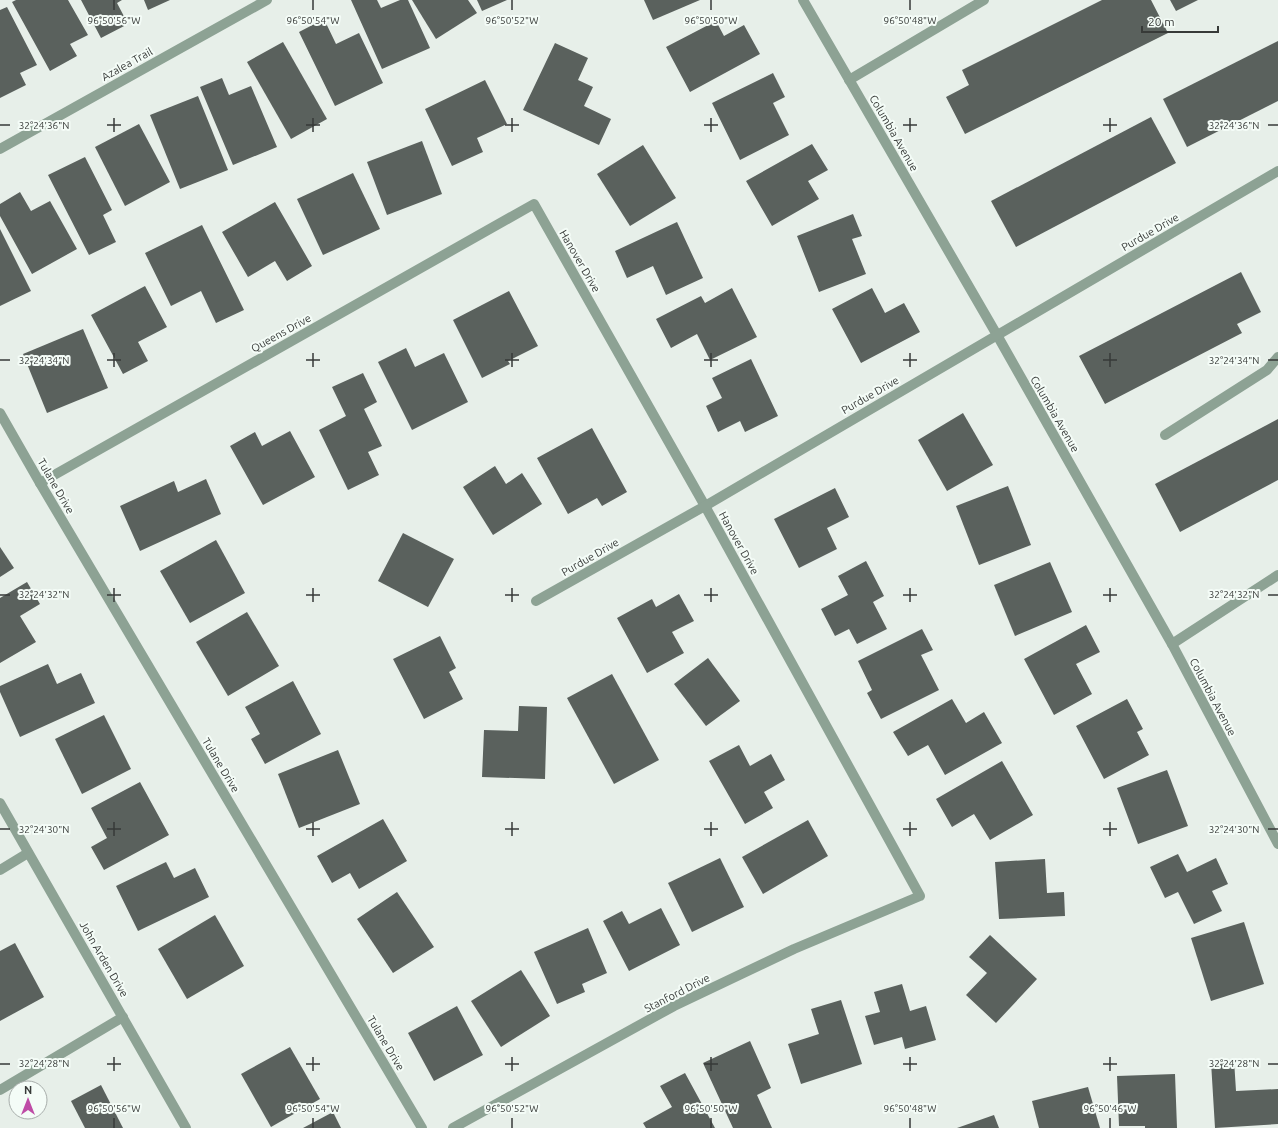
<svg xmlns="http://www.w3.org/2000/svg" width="1278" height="1128" font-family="Ubuntu,sans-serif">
<rect width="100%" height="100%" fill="#e7efe9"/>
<g fill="#5a615d">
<polygon points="16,0 68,0 88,35 70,44 77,56 50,71 12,2"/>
<polygon points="81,0 122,0 117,3 128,24 101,38"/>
<polygon points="144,0 170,0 148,10"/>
<polygon points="351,0 377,0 381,8 400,0 408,0 430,48 382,69"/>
<polygon points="412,0 468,0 477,13 436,39"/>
<polygon points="477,0 507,0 482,11"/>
<polygon points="644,0 700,0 653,20"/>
<polygon points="1102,0 1151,0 1168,33 965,134 946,97 969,85 962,70"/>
<polygon points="1170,0 1198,0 1176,11"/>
<polygon points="7,7 37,65 20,73 26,85 0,98 0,10"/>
<polygon points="324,19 336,44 359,33 383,83 335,106 299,32"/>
<polygon points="716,21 724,36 744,25 760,54 690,92 666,47"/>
<polygon points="1278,41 1278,101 1187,147 1163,99"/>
<polygon points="283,42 327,119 291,139 247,62"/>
<polygon points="555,43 588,58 578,80 593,87 584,106 611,119 599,145 523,110"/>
<polygon points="773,73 785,97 773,103 789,135 740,160 712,103"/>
<polygon points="222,78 229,95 251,86 277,147 233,165 200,87"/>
<polygon points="485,80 507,124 477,138 483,152 452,166 425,109"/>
<polygon points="198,96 228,170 180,189 150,115"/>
<polygon points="1151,117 1176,163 1016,247 991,201"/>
<polygon points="139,124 170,182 125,206 95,147"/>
<polygon points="422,141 442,194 387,215 367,162"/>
<polygon points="812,144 828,170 808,181 819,199 772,226 746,181"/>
<polygon points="643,145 676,198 630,226 597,174"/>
<polygon points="85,157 112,210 103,215 116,242 89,255 48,175"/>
<polygon points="353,173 380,229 323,255 297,199"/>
<polygon points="20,192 31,211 50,201 77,249 32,274 0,216 0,204"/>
<polygon points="275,202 312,266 287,281 275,261 248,277 222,232"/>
<polygon points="853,214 862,236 852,239 866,274 819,292 797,236"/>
<polygon points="677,222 703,278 666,295 653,266 627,278 615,251"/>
<polygon points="202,225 244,310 216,323 201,291 171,306 145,253"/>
<polygon points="0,229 31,291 0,306"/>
<polygon points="1241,272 1261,312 1237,324 1242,333 1105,404 1079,356"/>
<polygon points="145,286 167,327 138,342 148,361 123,374 91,315"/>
<polygon points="732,288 757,337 710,360 697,334 671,348 656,319 701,296 705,303"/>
<polygon points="872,288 885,313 904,303 920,332 861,363 832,309"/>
<polygon points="509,291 538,346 508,361 510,364 482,378 453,320"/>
<polygon points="83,329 108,388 47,413 23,354"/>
<polygon points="406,348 415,367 444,353 468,402 412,430 378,362"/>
<polygon points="751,359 778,416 745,432 740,421 718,432 706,406 722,398 712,378"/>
<polygon points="363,373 377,402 364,409 382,446 368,452 379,475 348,490 319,430 346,416 332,387"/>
<polygon points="963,413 993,465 947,491 918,440"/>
<polygon points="1278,419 1278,480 1180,532 1155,484"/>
<polygon points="592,428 627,492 602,506 597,498 568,514 537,458"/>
<polygon points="290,431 315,477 263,505 230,446 255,432 262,446"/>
<polygon points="495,466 506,484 522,473 542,504 493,535 463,487"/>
<polygon points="206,479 221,514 140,551 120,506 174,481 178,492"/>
<polygon points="1008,486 1031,545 979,565 956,506"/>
<polygon points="835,488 849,517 827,528 837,549 799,568 774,519"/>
<polygon points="403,533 454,559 428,607 378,581"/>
<polygon points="216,540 245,593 190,623 160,571"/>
<polygon points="0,547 14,568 0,577"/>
<polygon points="866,561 884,596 873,602 887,629 857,644 849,629 835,636 821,609 848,595 838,576"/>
<polygon points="1050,562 1072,612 1015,636 994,585"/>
<polygon points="27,582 40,604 20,616 36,642 0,663 0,598"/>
<polygon points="679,594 694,621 672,632 684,653 647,673 617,618 652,599 656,607"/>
<polygon points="247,612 279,666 228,696 196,642"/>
<polygon points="1086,625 1100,652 1076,664 1092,694 1054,715 1024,659"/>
<polygon points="922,629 933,650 921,655 939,690 881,719 867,693 872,690 858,661"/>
<polygon points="440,636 456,668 449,672 463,699 424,719 393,659"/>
<polygon points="708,658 740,701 706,726 674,684"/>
<polygon points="48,664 57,684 81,673 95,703 20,737 0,692 0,686"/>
<polygon points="612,674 659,760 614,784 567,698"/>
<polygon points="293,681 321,734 265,764 251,739 260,734 245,707"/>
<polygon points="952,699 966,723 984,712 1002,743 945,775 928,745 908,756 893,732"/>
<polygon points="1127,699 1143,729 1137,732 1149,755 1104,779 1076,726"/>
<polygon points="519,706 547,707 545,779 482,777 484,730 518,731"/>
<polygon points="104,715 131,769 82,794 55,739"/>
<polygon points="739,745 750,766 771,754 785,780 764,792 773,808 745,824 709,761"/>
<polygon points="338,750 360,804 299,828 278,774"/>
<polygon points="1002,761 1033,815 990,840 974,814 952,827 936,799"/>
<polygon points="1167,770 1188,826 1138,844 1117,788"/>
<polygon points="140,782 169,835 104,870 91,847 107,838 91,808"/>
<polygon points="383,819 407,861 359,889 350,873 332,883 317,856"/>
<polygon points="808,820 828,856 763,894 742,857"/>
<polygon points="1178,854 1187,872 1216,858 1228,884 1212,891 1222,911 1194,924 1178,892 1165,898 1150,867"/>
<polygon points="720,858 744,907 692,932 668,883"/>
<polygon points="1045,859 1047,893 1064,892 1065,916 999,919 995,862"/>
<polygon points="166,862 174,878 195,868 209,897 138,931 116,886"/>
<polygon points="397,892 434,947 393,973 357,919"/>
<polygon points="661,908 680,945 629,971 603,921 622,911 629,924"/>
<polygon points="215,915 244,966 187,999 158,949"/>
<polygon points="1244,922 1264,984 1211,1001 1191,938"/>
<polygon points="588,928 607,973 582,984 585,992 557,1004 534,952"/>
<polygon points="990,935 1037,979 996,1023 966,995 987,973 969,957"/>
<polygon points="15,943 44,997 0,1021 0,951"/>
<polygon points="521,970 550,1016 501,1047 471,1001"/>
<polygon points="902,984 910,1011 926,1006 936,1040 905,1049 902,1037 874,1045 865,1016 880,1012 874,992"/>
<polygon points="841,1000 862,1064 801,1084 788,1044 819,1034 811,1009"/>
<polygon points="457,1006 483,1055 434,1081 408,1033"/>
<polygon points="750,1041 771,1088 757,1095 772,1128 733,1128 703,1063"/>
<polygon points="290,1047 320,1099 271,1127 241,1074"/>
<polygon points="1234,1060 1236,1091 1278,1089 1278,1124 1215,1128 1211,1062"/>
<polygon points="685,1073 715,1128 646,1128 643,1123 672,1107 660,1086"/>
<polygon points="1175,1074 1177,1128 1145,1128 1145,1126 1119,1126 1117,1076"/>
<polygon points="101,1085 123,1128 85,1128 71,1101"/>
<polygon points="1088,1087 1100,1128 1039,1128 1032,1101"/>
<polygon points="333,1112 341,1128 303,1128"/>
<polygon points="994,1115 999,1128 957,1128"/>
</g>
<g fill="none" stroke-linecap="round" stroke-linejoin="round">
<polyline stroke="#8da294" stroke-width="10" points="0,1090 123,1017"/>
<g stroke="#8da294" stroke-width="10">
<polyline points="803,0 997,335 1172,644 1278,844"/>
<polyline points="849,80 984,0"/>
<polyline points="0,149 267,0"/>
<polyline points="0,413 40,483 422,1128"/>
<polyline points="1165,435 1267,370 1278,357"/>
<polyline points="40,483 534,204 705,506 920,896 794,949 674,1006 453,1128"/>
<polyline points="536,601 705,506 1278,171"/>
<polyline points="1172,644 1278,575"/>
<polyline points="0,870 28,853"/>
</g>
<polyline stroke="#8da294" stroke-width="10" points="0,803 186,1128"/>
</g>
<path fill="none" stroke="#373a38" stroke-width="1.5" d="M114,0V10M313,0V10M512,0V10M711,0V10M910,0V10M114,118V132M313,118V132M512,118V132M711,118V132M910,118V132M1110,118V132M0,125H10M107,125H121M306,125H320M505,125H519M704,125H718M903,125H917M1103,125H1117M1268,125H1278M114,353V367M313,353V367M512,353V367M711,353V367M910,353V367M1110,353V367M0,360H10M107,360H121M306,360H320M505,360H519M704,360H718M903,360H917M1103,360H1117M1268,360H1278M114,588V602M313,588V602M512,588V602M711,588V602M910,588V602M1110,588V602M0,595H10M107,595H121M306,595H320M505,595H519M704,595H718M903,595H917M1103,595H1117M1268,595H1278M114,822V836M313,822V836M512,822V836M711,822V836M910,822V836M1110,822V836M0,829H10M107,829H121M306,829H320M505,829H519M704,829H718M903,829H917M1103,829H1117M1268,829H1278M114,1057V1071M313,1057V1071M512,1057V1071M711,1057V1071M910,1057V1071M1110,1057V1071M0,1064H10M107,1064H121M306,1064H320M505,1064H519M704,1064H718M903,1064H917M1103,1064H1117M1268,1064H1278M114,1118V1128M313,1118V1128M512,1118V1128M711,1118V1128M910,1118V1128M1110,1118V1128"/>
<g text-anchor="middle" stroke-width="4" stroke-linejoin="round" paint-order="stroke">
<g font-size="11" fill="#373a38" stroke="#f4fcf7">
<text transform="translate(127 64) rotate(-29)" y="4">Azalea Trail</text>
<text transform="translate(894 133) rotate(60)" y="4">Columbia Avenue</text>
<text transform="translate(1150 232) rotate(-30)" y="4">Purdue Drive</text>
<text transform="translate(580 261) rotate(60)" y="4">Hanover Drive</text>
<text transform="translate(281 333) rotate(-29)" y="4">Queens Drive</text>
<text transform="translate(870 395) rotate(-30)" y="4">Purdue Drive</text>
<text transform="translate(1055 414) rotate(60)" y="4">Columbia Avenue</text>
<text transform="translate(56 486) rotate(60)" y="4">Tulane Drive</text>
<text transform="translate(739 543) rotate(61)" y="4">Hanover Drive</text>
<text transform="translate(590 557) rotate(-30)" y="4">Purdue Drive</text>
<text transform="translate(1213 697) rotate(62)" y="4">Columbia Avenue</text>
<text transform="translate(221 765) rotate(59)" y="4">Tulane Drive</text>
<text transform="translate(104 959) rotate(60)" y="4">John Arden Drive</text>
<text transform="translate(677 993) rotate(-27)" y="4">Stanford Drive</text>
<text transform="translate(386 1043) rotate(59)" y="4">Tulane Drive</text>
</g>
</g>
<g font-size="10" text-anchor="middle" fill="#373a38" stroke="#f4fcf7" stroke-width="4" stroke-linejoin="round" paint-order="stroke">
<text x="114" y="24">96°50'56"W</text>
<text x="313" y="24">96°50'54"W</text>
<text x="512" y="24">96°50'52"W</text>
<text x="711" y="24">96°50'50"W</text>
<text x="910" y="24">96°50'48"W</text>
<text x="44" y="129">32°24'36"N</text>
<text x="1234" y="129">32°24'36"N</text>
<text x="44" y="364">32°24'34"N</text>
<text x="1234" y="364">32°24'34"N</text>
<text x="44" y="598">32°24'32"N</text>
<text x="1234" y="598">32°24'32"N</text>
<text x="44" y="833">32°24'30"N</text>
<text x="1234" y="833">32°24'30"N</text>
<text x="44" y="1067">32°24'28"N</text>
<text x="1234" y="1067">32°24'28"N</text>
<text x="114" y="1112">96°50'56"W</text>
<text x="313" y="1112">96°50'54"W</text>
<text x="512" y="1112">96°50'52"W</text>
<text x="711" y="1112">96°50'50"W</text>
<text x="910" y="1112">96°50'48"W</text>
<text x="1110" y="1112">96°50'46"W</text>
</g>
<g transform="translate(28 1100)"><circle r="19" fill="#f4fcf7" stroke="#a8aeab"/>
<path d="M0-3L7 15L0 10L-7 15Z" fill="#be4ca6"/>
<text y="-6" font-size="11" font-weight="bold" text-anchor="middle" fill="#373a38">N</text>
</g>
<path d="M1142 26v6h76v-6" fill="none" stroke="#373a38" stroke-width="2"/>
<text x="1148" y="26" font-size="12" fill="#373a38" stroke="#f4fcf7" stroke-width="3" paint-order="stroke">20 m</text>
</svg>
